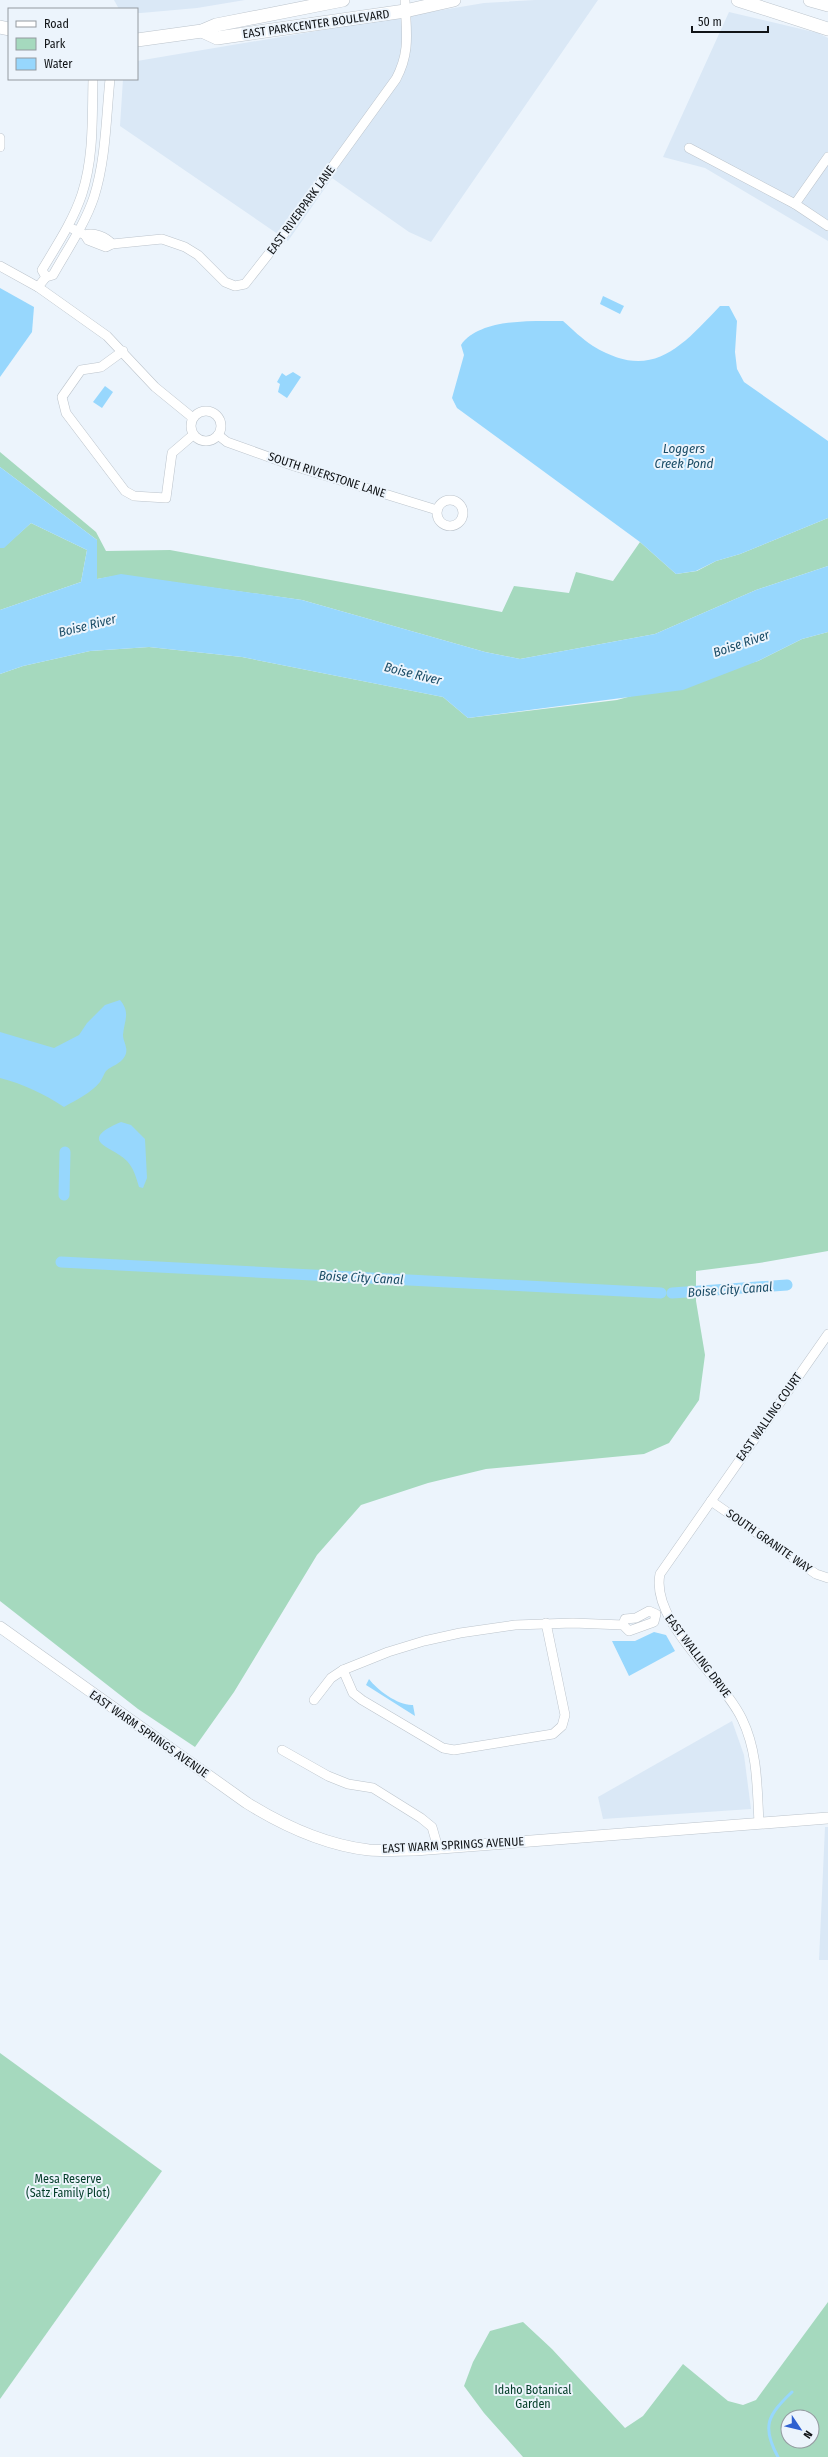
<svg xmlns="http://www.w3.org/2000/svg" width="828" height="2457" font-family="'Fira Sans Condensed',sans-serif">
<rect width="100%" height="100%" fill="#ecf4fc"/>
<g fill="#dae8f6">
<polygon points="114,0 245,0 197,8 141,13 137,13 137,9 119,9"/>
<polygon points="535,0 598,0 431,242 409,232 332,178 288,241 120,126 123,79 137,79 137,61 484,3"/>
<polygon points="729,12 818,33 828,38 828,241 705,168 663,157"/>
<polygon points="732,1721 744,1755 751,1809 603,1819 598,1797"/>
<polygon points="825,1827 828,1827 828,1960 819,1960"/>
</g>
<g fill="#a5d9be" fill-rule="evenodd">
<polygon points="0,452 96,532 106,551 170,550 502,612 514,586 569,593 576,572 613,581 640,542 676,574 697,571 716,561 740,554 828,518 828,566 756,590 655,634 520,659 485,652 302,600 121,575 97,579 97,540 0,467"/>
<polygon points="31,523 87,550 81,582 0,610 0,548 4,547"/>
<polygon points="828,632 828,1251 759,1263 696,1271 696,1301 705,1355 699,1400 669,1443 644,1454 486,1469 428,1483 361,1505 317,1555 234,1692 195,1747 138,1709 0,1601 0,674 23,666 90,651 149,647 242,657 443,697 468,718 617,700 758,661 802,639"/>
<polygon points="0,2053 162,2171 0,2399"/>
<path d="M828,2302V2457H523L484,2413L464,2386L473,2362L490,2331L523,2322L552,2349L625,2428L643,2416L683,2364L728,2401L743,2405L756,2400ZM788,2417H812V2441H788Z"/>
</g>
<g fill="#97d7fd">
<polygon points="0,288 34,307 32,332 0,377"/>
<polygon points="603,296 624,306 620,314 600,304"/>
<path d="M720,306H729L737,321L735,352L737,369L744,382L828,441V518L740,554L716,561L696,571L676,574L640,542L457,408L452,398L464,355L461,345C480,318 533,321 563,321C572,329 582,339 593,346C652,382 681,347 720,306Z"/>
<polygon points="293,372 301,377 287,398 278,392 280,384 277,382 282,373 286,376"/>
<polygon points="105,386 113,392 102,408 93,402"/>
<polygon points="0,467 97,540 97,579 121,574 302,600 485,652 520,659 655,634 756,590 828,566 828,632 802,639 758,661 683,690 468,718 443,697 242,657 149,647 90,651 23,666 0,674 0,610 81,582 87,550 31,523 4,548 0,548"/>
<path d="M120,1000C131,1013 124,1021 123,1035C123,1042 129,1048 125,1056C120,1065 112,1065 106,1071C104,1074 102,1079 100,1082C91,1093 76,1100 64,1107C44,1094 24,1084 0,1078V1032L54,1048L79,1035L87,1023L105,1005Z"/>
<path d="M121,1122L131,1125L145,1139L147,1178L143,1188L139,1187C136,1177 134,1169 127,1161C115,1147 74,1142 121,1122Z"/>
<polygon points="654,1632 666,1635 675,1651 629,1676 612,1641 635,1641"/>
<path d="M369,1679C377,1690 399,1706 413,1705L415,1716L366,1685Z"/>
</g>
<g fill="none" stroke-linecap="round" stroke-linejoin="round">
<path stroke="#97d7fd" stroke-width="3" d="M778,2457C761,2426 768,2415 792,2392"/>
<g stroke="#97d7fd" stroke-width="11">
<polyline points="64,1195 65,1152"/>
<polyline points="61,1262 661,1293"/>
<polyline points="672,1293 787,1285"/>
</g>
<g stroke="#bcc4cc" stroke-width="10">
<g id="minor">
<polyline points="0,138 0,147"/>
<polyline points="689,148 795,204 828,226"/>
<polyline points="795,204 828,157"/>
<path d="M73,229L85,235C94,232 106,237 112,244L106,247L88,240L85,235"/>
<path d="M112,244L162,239L185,247L198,255L225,282L235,286L245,284L278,242L396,79C411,51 406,31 405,0"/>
<polyline points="0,266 38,287 107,336 155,387 193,418"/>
<path d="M46,277L42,270C57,245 73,221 82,194C94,157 92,117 93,79"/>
<path d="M38,287L46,277L53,275C67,250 85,224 94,197C106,159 106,118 110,79"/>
<polyline points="123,351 101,367 81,370 62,397 66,413 125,491 134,496 166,498 172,453 193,435"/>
<circle cx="206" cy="426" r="15"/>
<polyline points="218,435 227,442 294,466 437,510"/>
<circle cx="450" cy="513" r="13"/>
<polyline points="711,1501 816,1574 828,1578"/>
<polyline points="343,1670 353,1693 362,1700 443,1748 454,1750 553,1734 562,1726 565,1715 546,1623"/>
<polyline points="314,1700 331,1678 343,1670 388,1652 424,1641 460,1633 515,1625 573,1623 623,1625 629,1631 654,1622 656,1614 649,1611 636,1618 625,1619 623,1625"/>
<polyline points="282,1750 328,1776 348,1784 373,1788 421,1818 432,1827 438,1848"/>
<path d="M759,1823C757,1788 758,1752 742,1719C722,1677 650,1621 660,1574L828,1334"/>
</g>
</g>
<g stroke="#bcc4cc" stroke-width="12">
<path id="tertiary" d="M0,1627L247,1803C284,1826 325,1845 369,1850C384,1851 400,1850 415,1850L828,1818"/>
</g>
<g stroke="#bcc4cc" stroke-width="14">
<g id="secondary">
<polyline points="738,0 828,29"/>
<polyline points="810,0 828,5"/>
<polyline points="0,27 9,29"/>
<polyline points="202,31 217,38 405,11 454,0"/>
<polyline points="137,40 202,31 216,25 343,0"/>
</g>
</g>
<use href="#minor" stroke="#fff" stroke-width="9"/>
<use href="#tertiary" stroke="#fff" stroke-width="11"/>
<use href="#secondary" stroke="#fff" stroke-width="13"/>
</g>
<g text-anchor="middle" stroke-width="4" stroke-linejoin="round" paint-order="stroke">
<g font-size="12" fill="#111417" stroke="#ecf4fc">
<text transform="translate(316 24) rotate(-8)" y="4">EAST PARKCENTER BOULEVARD</text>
<text transform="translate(301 210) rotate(-54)" y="4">EAST RIVERPARK LANE</text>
<text transform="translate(327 475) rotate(18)" y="4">SOUTH RIVERSTONE LANE</text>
<text transform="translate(769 1417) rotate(-55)" y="4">EAST WALLING COURT</text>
<text transform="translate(769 1541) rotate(35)" y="4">SOUTH GRANITE WAY</text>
<text transform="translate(698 1656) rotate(53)" y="4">EAST WALLING DRIVE</text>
<text transform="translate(149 1734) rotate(35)" y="4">EAST WARM SPRINGS AVENUE</text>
<text transform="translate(453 1845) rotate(-3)" y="4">EAST WARM SPRINGS AVENUE</text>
</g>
<g font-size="12" fill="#033d28" stroke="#ecf4fc">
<text x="68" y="2183">Mesa Reserve<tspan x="68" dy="14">(Satz Family Plot)</tspan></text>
<text x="533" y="2394">Idaho Botanical<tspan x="533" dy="14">Garden</tspan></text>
</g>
<g font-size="13" font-style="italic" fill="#1a4c66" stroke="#ecf4fc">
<text x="684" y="453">Loggers<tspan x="684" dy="15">Creek Pond</tspan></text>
<text transform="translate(87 625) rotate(-14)" y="5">Boise River</text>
<text transform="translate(741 643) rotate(-19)" y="5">Boise River</text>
<text transform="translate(413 673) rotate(14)" y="5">Boise River</text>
<text transform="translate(361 1277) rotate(3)" y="5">Boise City Canal</text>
<text transform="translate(730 1289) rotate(-4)" y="5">Boise City Canal</text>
</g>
</g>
<rect x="8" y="8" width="130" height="72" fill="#ecf4fc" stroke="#949aa0"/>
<rect x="16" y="21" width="20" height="6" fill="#ffffff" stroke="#949aa0"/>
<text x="44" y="28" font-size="12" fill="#111417">Road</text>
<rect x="16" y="38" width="20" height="12" fill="#a5d9be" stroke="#949aa0"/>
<text x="44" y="48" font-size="12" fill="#111417">Park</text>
<rect x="16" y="58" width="20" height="12" fill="#97d7fd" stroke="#949aa0"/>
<text x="44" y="68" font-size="12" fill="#111417">Water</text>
<g transform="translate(800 2429) rotate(125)"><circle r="19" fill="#ecf4fc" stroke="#949aa0"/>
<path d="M0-3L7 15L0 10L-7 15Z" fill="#3061d0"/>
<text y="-6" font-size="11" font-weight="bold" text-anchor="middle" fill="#111417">N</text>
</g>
<path d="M692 26v6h76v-6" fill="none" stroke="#111417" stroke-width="2"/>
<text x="698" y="26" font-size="12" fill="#111417" stroke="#ecf4fc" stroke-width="3" paint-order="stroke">50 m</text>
</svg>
